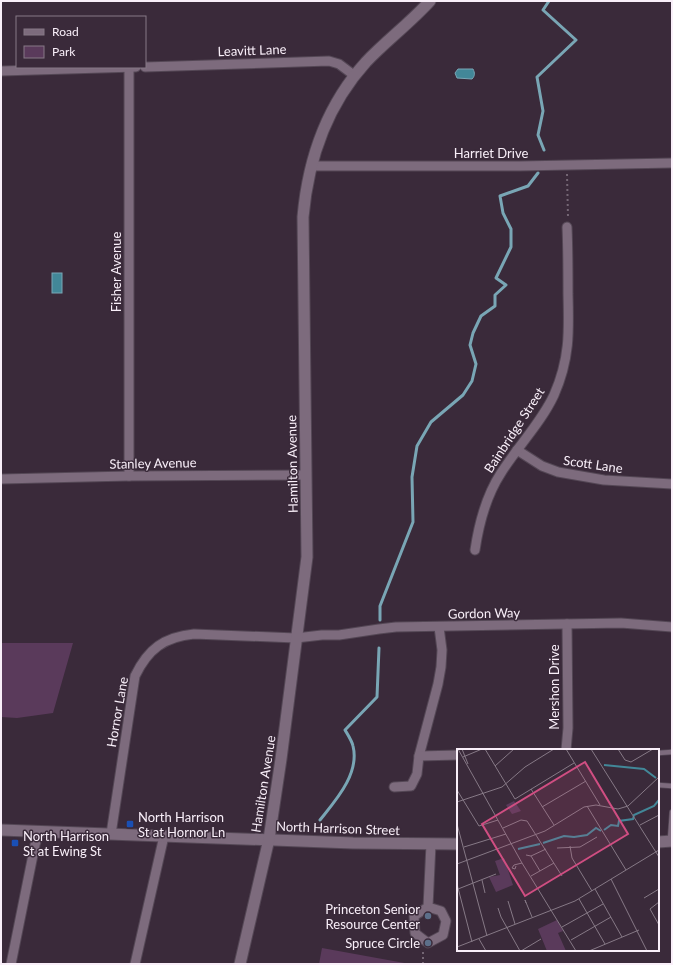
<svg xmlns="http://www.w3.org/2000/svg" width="673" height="965" font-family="Lato,sans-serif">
<rect width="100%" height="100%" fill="#3a2a3a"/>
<g fill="#5a3a5b">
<polygon points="1,643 73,643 53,713 17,718 1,717"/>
<polygon points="322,948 410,964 319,964"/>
</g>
<g fill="#428798" stroke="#79a6b5">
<path d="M458,69H473C475,73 475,76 472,79L457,78L455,73Z"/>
<rect x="52" y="273" width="10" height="20"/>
</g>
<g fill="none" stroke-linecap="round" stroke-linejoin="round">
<g stroke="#79a6b5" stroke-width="3">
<polyline points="544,150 538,135 543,111 537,77 576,40 543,10 549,1"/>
<polyline points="380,620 380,606 413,522 412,477 417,446 431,422 463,395 472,381 476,364 470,345 473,333 481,316 495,306 495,295 506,285 496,278 511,247 511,229 503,213 500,196 528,186 538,173"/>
<path d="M320,820C335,801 360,774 353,746C352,741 348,735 345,730L377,697L379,648"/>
</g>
<g stroke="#544755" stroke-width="6">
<g id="service">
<polyline points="658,753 672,752"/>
<polyline points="658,785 672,786"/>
<polyline points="670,840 672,812"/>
</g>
</g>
<g stroke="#544755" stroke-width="11">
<g id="minor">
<polyline points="129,67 129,476"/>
<polyline points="145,67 329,61 339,64 355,76"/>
<polyline points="1,71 136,67"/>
<polyline points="311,166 520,166 672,163"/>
<polyline points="517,450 542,466 558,472 604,480 672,484"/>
<polyline points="1,479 129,476 306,475"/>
<path d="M475,550C479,523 486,496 501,473C518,446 541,423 554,395C570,359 569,331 568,294C568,271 568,249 567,227"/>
<polyline points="566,750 568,728 567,624"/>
<polyline points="419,756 438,684 441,667 442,650 439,627"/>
<polyline points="394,787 411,786 417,774 419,756 458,755"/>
<path d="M111,834L135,676C148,649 164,637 194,634L296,638L322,635H339L379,629L396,627L621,623L672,627"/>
<polyline points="428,907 441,911 446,921 443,935 428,943 415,933 414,916 428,907 431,844"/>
<polyline points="11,964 35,845 39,832"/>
<polyline points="135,964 164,836"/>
</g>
</g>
<g stroke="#544755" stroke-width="13">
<g id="tertiary">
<polyline points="1,830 353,843 458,844"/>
<polyline points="658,842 672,841"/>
<path d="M240,964L269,839L281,759L307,557L303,217C308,160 327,105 366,62C386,41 410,23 430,1"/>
</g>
</g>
<g stroke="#746674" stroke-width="2" stroke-dasharray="2 3" stroke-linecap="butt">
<polyline points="567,174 568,217"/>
<polyline points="423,964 423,951"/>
</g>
<use href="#service" stroke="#7d6b7d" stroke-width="4.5"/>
<use href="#minor" stroke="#7d6b7d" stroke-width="9"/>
<use href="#tertiary" stroke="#7d6b7d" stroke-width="11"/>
</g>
<g fill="#1a4fb4" stroke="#3a2a3a" stroke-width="1.5">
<rect x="126" y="820" width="8" height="8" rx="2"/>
<rect x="11" y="839" width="8" height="8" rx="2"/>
</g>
<g fill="#5c6f8a" stroke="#3a2a3a" stroke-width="1.5">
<circle cx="428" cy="916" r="4"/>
<circle cx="428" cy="943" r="4"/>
</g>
<g text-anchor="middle" stroke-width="3" stroke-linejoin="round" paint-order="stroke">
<g font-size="13" fill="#f9eff9" stroke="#3a2a3a">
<text transform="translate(252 50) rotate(-2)" y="5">Leavitt Lane</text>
<text x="491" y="158">Harriet Drive</text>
<text transform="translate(116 272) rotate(-90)" y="5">Fisher Avenue</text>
<text transform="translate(514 430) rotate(-57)" y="5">Bainbridge Street</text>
<text transform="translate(153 463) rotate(-1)" y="5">Stanley Avenue</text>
<text transform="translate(292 464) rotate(-91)" y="5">Hamilton Avenue</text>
<text transform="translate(593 464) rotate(8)" y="5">Scott Lane</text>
<text transform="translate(484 613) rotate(-1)" y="5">Gordon Way</text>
<text transform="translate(554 687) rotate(-90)" y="5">Mershon Drive</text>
<text transform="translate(117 712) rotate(-80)" y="5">Hornor Lane</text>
<text transform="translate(263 784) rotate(-81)" y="5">Hamilton Avenue</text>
<text transform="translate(338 828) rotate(2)" y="5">North Harrison Street</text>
</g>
<g font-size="13" fill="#f9eff9" stroke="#3a2a3a" text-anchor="start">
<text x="138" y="822">North Harrison<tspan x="138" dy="15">St at Hornor Ln</tspan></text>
<text x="23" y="841">North Harrison<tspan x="23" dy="15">St at Ewing St</tspan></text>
<text x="420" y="914" text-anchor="end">Princeton Senior<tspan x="420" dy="15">Resource Center</tspan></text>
<text x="420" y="948" text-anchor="end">Spruce Circle</text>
</g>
</g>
<g transform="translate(457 749)">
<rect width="202" height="202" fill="#3a2a3a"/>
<path d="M57,52L64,62L55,65L49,56ZM47,109L56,136L39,143L32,128L43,126L38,112ZM100,171L106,182L101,184L109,202H90L81,180Z" fill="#5a3a5b"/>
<path fill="none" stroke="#428798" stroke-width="2" d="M147,16L187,20L199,29M147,81L154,76L161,77L162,72L176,70L177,66L197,57L202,51M86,94L107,87L117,88L130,86L139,79L144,82M61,100L83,95"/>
<path fill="none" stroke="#867986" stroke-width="1" d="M1,0L65,114L119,202M5,0L11,15M28,0L58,50L117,14M109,0L143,56M134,0L202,108M161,0L168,11L174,13L196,0M6,8L25,0M38,17L57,0M74,40L97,76M0,41L22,77L41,71M0,53L45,38L68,18L97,0M130,57L169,121M85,58L129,32M0,75L30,187M183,76L202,66M46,79L64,71L70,72L105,127M113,97L115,109L135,142M7,98L49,85M100,99L123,98L140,88M69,106L74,107L83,122M74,107L89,100M0,115L88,82L127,58L139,56L161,60L171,57L202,28M59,117L58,120L55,119L57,116L65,114M74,127L97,114M154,130L190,202M25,131L28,144M0,135L15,193M1,140L39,125M138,140L165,188M187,149L202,140M122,150L148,195M51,152L58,175M202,153L193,160L202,176M69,154L68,151L75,168M41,159L44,168L63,202M105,178L146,155M22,190L29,202M114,191L154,168M0,198L118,152L202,101M64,202L84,190M132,202L182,181"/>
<path fill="#d04e82" fill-opacity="0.15" stroke="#d04e82" stroke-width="2" d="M128,13L171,85L68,147L25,75Z"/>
<rect width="202" height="202" fill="none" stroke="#f9eff9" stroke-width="2"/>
</g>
<rect width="673" height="965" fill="none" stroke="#f9eff9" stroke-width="4"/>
<rect x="16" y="16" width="130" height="52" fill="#3a2a3a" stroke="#867986"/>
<rect x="24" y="29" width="20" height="6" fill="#7d6b7d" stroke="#867986"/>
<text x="52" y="36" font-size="12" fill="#f9eff9">Road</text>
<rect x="24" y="46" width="20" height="12" fill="#5a3a5b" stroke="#867986"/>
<text x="52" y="56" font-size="12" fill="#f9eff9">Park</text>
</svg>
